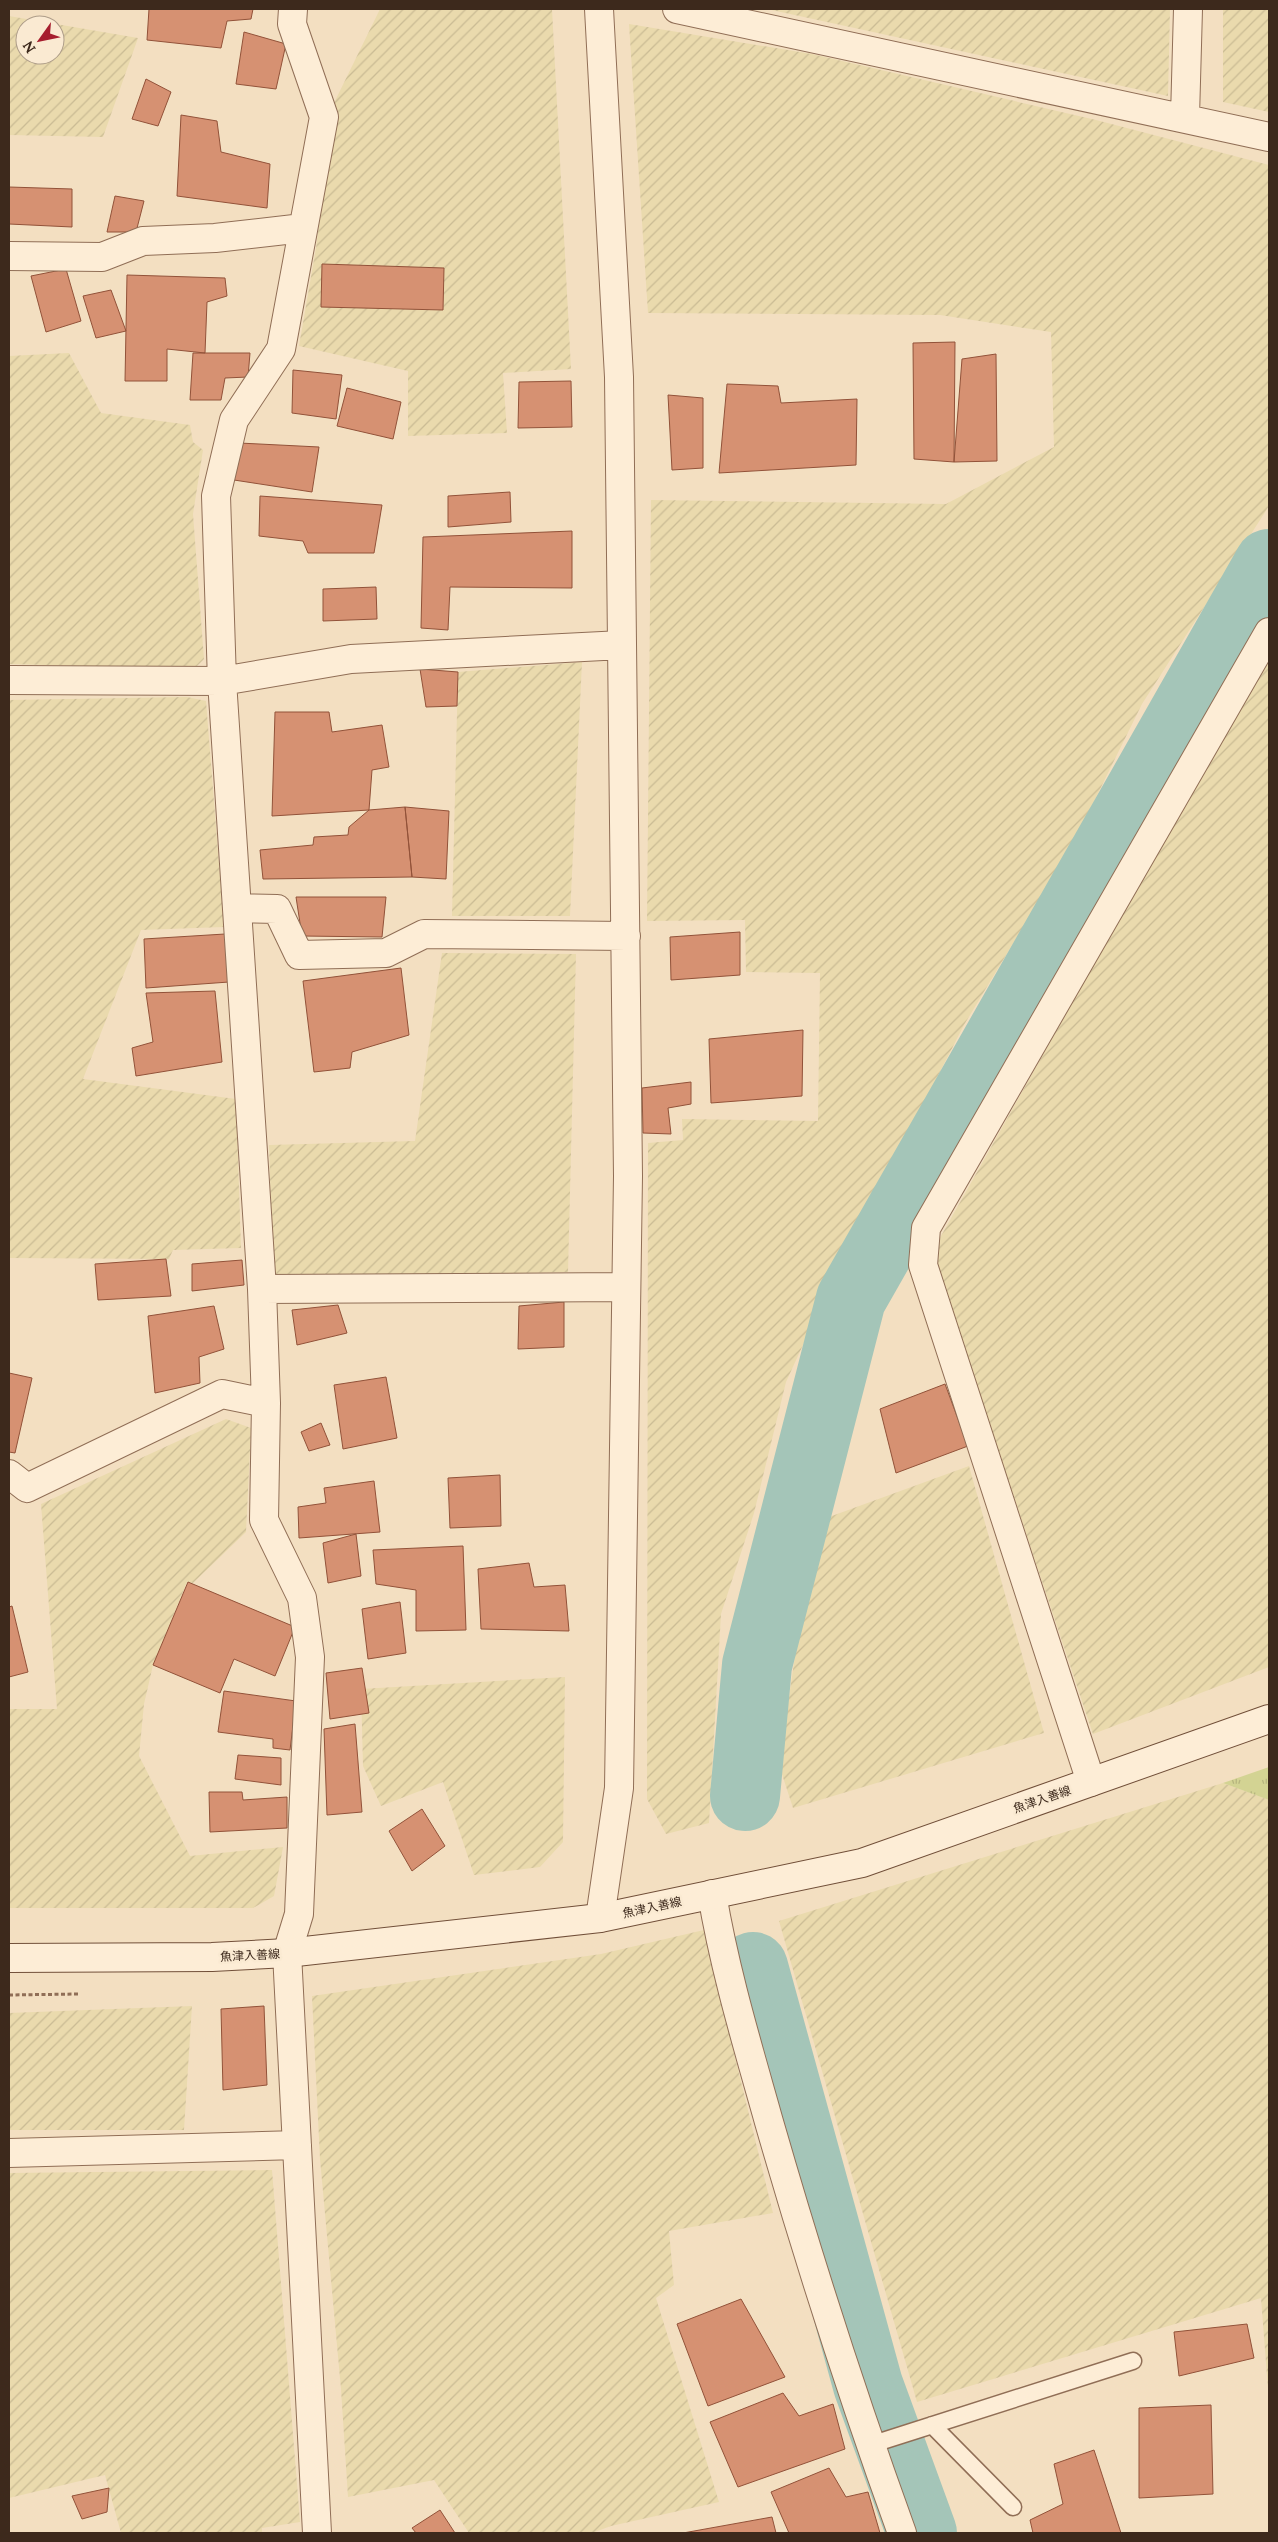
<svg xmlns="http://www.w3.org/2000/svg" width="1278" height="2542" font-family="Lora,'Noto Sans JP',serif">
	<defs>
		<pattern id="farmland-furrows" width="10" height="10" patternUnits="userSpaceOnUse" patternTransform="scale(1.25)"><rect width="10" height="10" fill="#eadaad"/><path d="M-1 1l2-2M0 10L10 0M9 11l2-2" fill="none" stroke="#cabb94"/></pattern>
		<pattern id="grass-tufts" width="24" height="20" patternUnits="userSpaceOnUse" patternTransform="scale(1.25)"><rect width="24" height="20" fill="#d3d393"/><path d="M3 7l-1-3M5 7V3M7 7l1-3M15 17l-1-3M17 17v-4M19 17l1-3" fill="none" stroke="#b6b57e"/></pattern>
	</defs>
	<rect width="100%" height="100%" fill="#f3dfc1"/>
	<path fill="url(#farmland-furrows)" fill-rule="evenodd" d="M380,9H552L571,369L503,373L507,433L408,436V371L299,346L316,248L334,103Z
		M767,9H1170L1168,96Z
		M1223,9H1269V112L1223,102Z
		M9,16L138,38L103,137L9,135ZM25,25H55V55H25Z
		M629,24L812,54L1096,120L1269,165V506L1142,704L1073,844L964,1025L830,1286L786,1382L754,1513L721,1614L709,1823L666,1834L647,1799L648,1143L683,1140L682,1119L818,1121L820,973L746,972L745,920L647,921L651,500L946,504L1054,447L1051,332L940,315L648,313Z
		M69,353L101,413L190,425L193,442L203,450L193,514L204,659L194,669L9,664V356Z
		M1269,653V1667L1093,1734L932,1252Z
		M582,662L570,916H452L458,672Z
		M187,697L206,701L224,927L141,930L83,1079L236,1099L241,1248L173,1250L169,1259L9,1258V700Z
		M442,953L576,954L568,1272L273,1278L269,1145L415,1141Z
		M226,1419L251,1428L246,1532L193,1583L187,1582L153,1665L144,1704L139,1756L190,1856L283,1847L274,1896L253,1908H9V1709H57L41,1504Z
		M969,1466L1044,1733L793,1808L779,1765L801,1615L829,1517Z
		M565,1677L563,1842L540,1867L474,1875L443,1782L381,1806L363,1766L361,1689Z
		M1223,1783L1269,1800V2402L1261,2298L917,2402L779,1921Z
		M704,1930L773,2213L669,2231L674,2285L656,2298L719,2502L611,2526L592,2533H469L434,2480L348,2497L341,2389L320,2159L312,1996L601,1954Z
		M192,2006L184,2130H9V2013Z
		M272,2170L300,2522L262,2528V2533H121L105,2475L9,2498V2173Z"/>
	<path fill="url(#grass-tufts)" d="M1269,1767V1800L1223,1783Z"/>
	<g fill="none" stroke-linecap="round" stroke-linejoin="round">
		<path stroke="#a4c5b8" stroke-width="70" d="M745,1796L757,1665L851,1299L1269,564
			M753,1967L868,2385L922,2533"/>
	</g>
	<path fill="#d69172" stroke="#925239" d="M149,9H253L251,19L227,21L221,48L147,40Z
		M244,32L286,44L276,89L236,84Z
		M146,79L171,92L158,126L132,119Z
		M181,115L217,121L221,152L270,164L267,208L177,196Z
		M9,187L72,189V227L9,224Z
		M115,196L144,201L136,232H107Z
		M322,264L444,268L443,310L321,307Z
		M66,269L81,321L46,332L31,276Z
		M127,275L225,278L227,296L207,302L205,353L167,349V381H125Z
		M111,290L126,331L96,338L83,296Z
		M955,342L954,462L914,459L913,343Z
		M193,353H250L248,377L225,378L221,400H190Z
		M996,354L997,461L954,462L962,359Z
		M293,370L342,375L336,419L292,413Z
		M571,381L572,427L518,428L519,382Z
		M727,384L778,386L781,403L857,399L856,465L719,473Z
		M347,388L401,402L393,439L337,426Z
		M668,395L703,398V468L672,470Z
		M239,443L319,447L312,492L234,480Z
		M510,492L511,522L448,527V496Z
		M260,496L382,505L374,553H308L303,541L259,536Z
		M572,531V588L450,587L448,630L421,628L423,537Z
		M376,587L377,619L323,621V589Z
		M420,669L458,672L457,706L426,707Z
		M275,712H329L332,732L382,725L389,767L372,770L369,810L272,816Z
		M405,807L412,877L263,879L260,850L313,845L314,837L348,835L349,827L369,810Z
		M405,807L449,811L446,879L412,877Z
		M296,897H386L382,937L302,936Z
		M740,932V975L671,980L670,937Z
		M225,934L229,982L146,988L144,939Z
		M401,968L409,1035L352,1052L350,1068L314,1072L303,981Z
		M215,991L222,1062L136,1076L132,1048L153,1042L146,993Z
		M803,1030L802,1096L711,1103L709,1039Z
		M691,1082V1104L668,1108L671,1134L643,1133L642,1088Z
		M166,1259L171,1296L98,1300L95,1264Z
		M242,1260L244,1285L192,1291V1264Z
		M564,1302V1347L518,1349L519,1306Z
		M338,1305L347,1333L297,1345L292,1310Z
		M214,1306L224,1349L199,1357L200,1383L155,1393L148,1316Z
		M9,1373L32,1378L15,1453L9,1452Z
		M386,1377L397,1438L343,1449L334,1385Z
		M945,1384L968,1446L896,1473L880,1409Z
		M321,1423L330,1445L309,1451L301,1432Z
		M500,1475L501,1526L450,1528L448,1478Z
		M374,1481L380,1532L299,1538L298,1507L326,1503L324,1488Z
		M356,1534L361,1576L328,1583L323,1543Z
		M463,1546L466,1630L416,1631V1590L376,1584L373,1550Z
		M529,1563L534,1587L565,1585L569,1631L481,1629L478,1569Z
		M188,1582L295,1627L275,1676L234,1659L220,1693L153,1665Z
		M400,1602L406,1653L368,1659L362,1609Z
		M12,1606L28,1672L9,1677V1607Z
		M362,1668L369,1713L330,1719L326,1673Z
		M224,1691L296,1701L290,1750L273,1748V1739L218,1732Z
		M355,1724L362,1812L327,1815L324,1729Z
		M238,1755L281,1758V1785L235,1779Z
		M209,1792H242L243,1800L287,1797V1828L210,1832Z
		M422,1809L445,1846L412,1871L389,1831Z
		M264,2006L267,2085L223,2090L221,2009Z
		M741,2299L785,2377L708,2406L677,2324Z
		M1247,2324L1254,2358L1179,2376L1174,2332Z
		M783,2393L799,2416L833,2404L845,2449L738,2487L710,2422Z
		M1211,2405L1213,2494L1139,2498V2408Z
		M1094,2450L1121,2533H1033L1030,2520L1063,2504L1054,2464Z
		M829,2468L846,2497L868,2492L880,2533H789L771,2492Z
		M109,2488L107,2512L82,2519L72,2496Z
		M440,2510L455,2533H416L412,2528Z
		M772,2517L776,2533H683Z"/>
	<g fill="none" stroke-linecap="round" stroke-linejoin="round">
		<defs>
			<path id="service" d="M932,2425L1013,2507
				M870,2445L1133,2361"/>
			<path id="minor" d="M293,9L292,24L324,117L281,349L234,420L216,496L222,681L262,1289L266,1403L264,1520L302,1598L310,1657L299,1914L287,1953L317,2533
				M599,9L619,377L628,1176L619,1788L600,1918
				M677,9L1269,137
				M1185,117L1188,9
				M9,256L102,257L143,241L215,238L303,228
				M9,680L222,681L351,659L622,645
				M238,908L277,909L299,955L386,953L424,934L626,936
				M262,1289L626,1287
				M9,1474L27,1488L222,1394L266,1403
				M1091,1782L923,1265L926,1228L1269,632
				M712,1894C725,1972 748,2047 769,2122C809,2261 853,2398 902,2533
				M9,2153L297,2145"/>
			<path id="secondary" d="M9,1958L212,1957L287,1953L600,1918L862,1863L1269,1719"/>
		</defs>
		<use href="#service" stroke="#906e56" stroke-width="19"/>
		<use href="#minor" stroke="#906e56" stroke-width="30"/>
		<use href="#secondary" stroke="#714f39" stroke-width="30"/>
		<path stroke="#906e56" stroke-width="3" stroke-dasharray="4 2.5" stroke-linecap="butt" d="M9,1995L78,1994"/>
		<use href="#service" stroke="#fdedd6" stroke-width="16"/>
		<use href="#minor" stroke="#fdedd6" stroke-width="28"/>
		<use href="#secondary" stroke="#fdedd6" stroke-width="28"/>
	</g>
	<g text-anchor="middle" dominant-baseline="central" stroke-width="5" stroke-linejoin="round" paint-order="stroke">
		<g font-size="12" fill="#3d291c" stroke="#faead2">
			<text transform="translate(1042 1799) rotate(-19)">魚津入善線</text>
			<text transform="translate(652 1907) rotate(-12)">魚津入善線</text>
			<text transform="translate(250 1955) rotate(-3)">魚津入善線</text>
		</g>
	</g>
	<rect width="1278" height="2542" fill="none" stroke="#3d291c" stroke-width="20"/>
	<g transform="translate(40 40) rotate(237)"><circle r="24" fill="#faead2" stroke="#ae9d89"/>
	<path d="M0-4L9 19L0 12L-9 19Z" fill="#a61e2e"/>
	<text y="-8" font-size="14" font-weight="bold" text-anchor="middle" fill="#3d291c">N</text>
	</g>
</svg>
